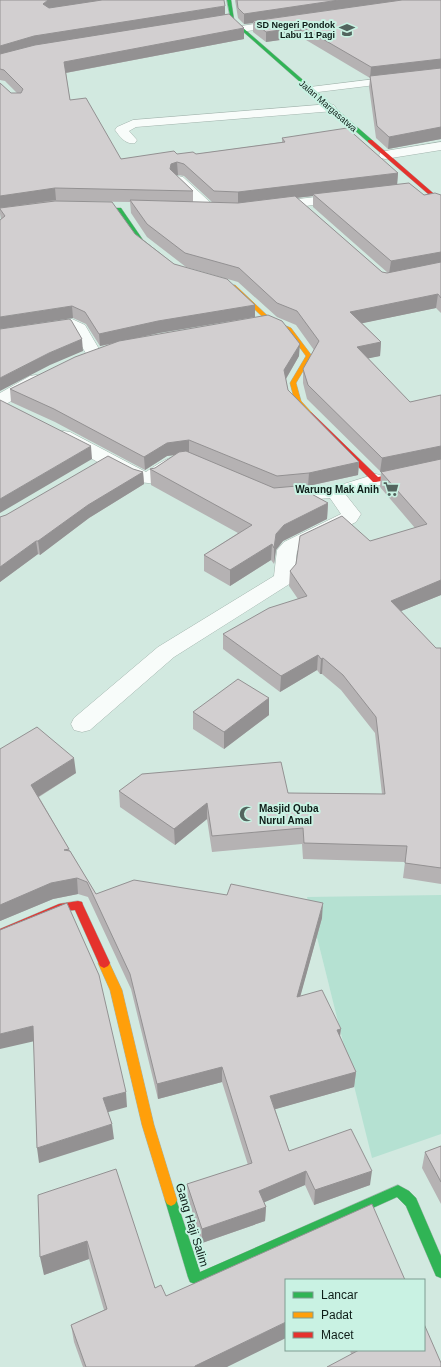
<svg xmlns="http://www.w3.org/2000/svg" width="441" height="1367" font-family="Helvetica,sans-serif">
	<rect width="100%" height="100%" fill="#d2e9e0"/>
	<path fill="#b5e1d2" d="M441,895V1134L372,1158L307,897Z"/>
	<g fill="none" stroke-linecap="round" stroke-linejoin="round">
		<defs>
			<path id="street" d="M283,20L288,23L287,25L241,32L236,29L241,26Z
				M441,71V77L310,93L306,92L304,90L306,88L310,87Z
				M330,104L334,105L336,108L334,111L136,127L129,131L137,140L135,143C126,145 120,137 115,130L117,127L133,120Z
				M441,142V150L385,159L381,158L379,155L381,152L385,151Z
				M178,176L183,177L214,206L216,209L214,212H204L173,183L171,180L173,177Z
				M342,194L347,195L349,198L347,201L272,210L267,209L265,206L267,203L272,202Z
				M72,319L85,325L102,354L100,357L94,359L88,357L73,331L70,329L0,340V330Z
				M36,375L42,376L44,380L42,384L6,404L0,405V393L30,376Z
				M64,431L70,432L146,472C157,465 170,454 183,457L186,461L183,465C175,470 157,484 148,483C130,483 76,449 58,440L55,436L58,432Z
				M376,474L383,476L385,480L383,484L346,495L361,514L356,522L297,551L294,579L291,583L174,657L90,730L82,732L74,730L71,724L74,718L158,647L274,576L277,550L284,542L341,514L330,498L281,502L274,500L272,496L274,492L334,487Z"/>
			<path id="fast" d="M227,0H231L234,20L372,140V142H368L231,21Z
				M117,208H121L143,240L162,255V257C147,258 124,221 116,209Z
				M398,1185L409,1191L416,1198L441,1256V1278L436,1276L406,1206L397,1197L200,1286L190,1282L188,1277L165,1200L167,1196L171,1194L175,1196L200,1272Z"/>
			<path id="slow" d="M231,285H235L272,320L291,328L312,356L296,383L301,401L312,413V415H308L295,402L290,383L306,356L287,330L268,322L231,287Z
				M104,958L108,960L122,990L154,1125L177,1200L175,1204L171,1206L167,1204L165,1200L142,1125L110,990L98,963L100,960Z"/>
			<path id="jam" d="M368,140H372L441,200V205L368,142Z
				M310,412L312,413L378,477L441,465V469L376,482H373L308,415V413Z
				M78,901L82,902L83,905L110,963L108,966L104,968L100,966L75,910L64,911L0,938V929L59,904Z"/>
		</defs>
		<use href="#street" stroke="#a2b4ad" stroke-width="1"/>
		<use href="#fast" stroke="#a2b4ad" stroke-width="1"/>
		<use href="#slow" stroke="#a2b4ad" stroke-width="1"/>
		<use href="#jam" stroke="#a2b4ad" stroke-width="1"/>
		<use href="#street" fill="#f8fcfa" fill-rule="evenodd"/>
		<use href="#fast" fill="#30b455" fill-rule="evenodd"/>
		<use href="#slow" fill="#ff9f0a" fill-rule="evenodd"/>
		<use href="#jam" fill="#e5322d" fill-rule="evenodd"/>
	</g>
	<path fill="#b5b2b3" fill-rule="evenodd" d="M0,0L225,15L244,39L66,73L70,100L121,159L177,154H196L282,142V138L398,173L397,184L424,195H441V313L436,308L362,323L381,342L380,356L368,358L410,402L441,395V595L401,611L436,648H441V884L403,878L405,862L303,859L302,844L212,852L207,819L175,845L120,807L119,791L382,794L375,733L341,690L322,674H320L317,670L280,692L223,649V634L298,599L289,586L290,571L370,541L415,528L380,487L381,472L307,399L303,383V369L314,350L296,325L277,317L238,282L186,267L147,237L131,213L130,202L55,201L135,234L174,264L255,317L159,333L127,340L299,356L286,379L288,390L359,462L358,475L308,486L298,487L328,503L327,519L283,541L276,550L274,564L271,560L230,586L204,571V555L238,533L151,485L150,469L155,468L175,455L167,456L145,470L55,422L11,402L10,389L115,343L100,346L86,324L73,318L1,220L0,214V83L11,93H17L5,81L0,80ZM176,175H178L184,176L212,202H193V191ZM313,196V207L388,273L382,272L297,198Z
		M235,0H441V139L388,149L376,138L369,87L370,78L301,37L266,42L253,32V23L244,24L238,18Z
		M133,469L143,472L144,484L89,518L40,555L38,554L0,582V517L6,515Z
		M269,698V715L224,749L193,729V712Z
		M0,749L76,773L39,797L69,849L70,851L96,894L322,918L300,996L340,1036L356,1072L354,1087L275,1109L289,1151L370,1185L314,1205L305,1185L264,1202L266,1207L265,1221L202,1243L188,1198L187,1184L248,1165L222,1082L158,1099L131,989L88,897L78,894L53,899L0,921Z
		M441,1146V1204L422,1168L425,1152Z
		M38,1195L166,1296L286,1280L227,1367H83L74,1342L71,1325L104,1310L89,1259L44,1275Z
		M350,1350H424L351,1354Z"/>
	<path fill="#939192" d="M48,0H111L44,15L43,4Z
		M339,0H410L253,21V23L244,24V14Z
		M225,6V17L0,58V46L34,36Z
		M302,27L301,37L266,42V32Z
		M244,28V39L65,73L64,62Z
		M441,59V70L370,78L371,67Z
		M441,127V139L388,149L389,137Z
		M177,162L178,175L172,176L170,169L171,164Z
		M398,173L397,186L313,194V196L238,204V192Z
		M55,188L56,200L0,208V196Z
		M441,252V262L389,274L391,261Z
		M438,294L436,308L349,326L350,312Z
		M255,305V317L159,333L100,346L99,334L158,321Z
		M72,306L73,318L0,329V317Z
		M82,339L83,351L50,365L0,391V378L49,353Z
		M381,342L380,356L356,361L357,347Z
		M300,344L299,356L284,382V370Z
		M189,440V453L167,456L145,470L144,457L167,443Z
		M91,446L92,459L0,513V499Z
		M441,446V461L380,472L382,458Z
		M359,462L358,475L308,486L309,473Z
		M143,472L144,484L89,518L40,555L38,541L88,505Z
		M328,503L327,519L283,541L276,550L274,564V548L276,534L284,525Z
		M36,541L38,554L0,582V567Z
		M272,544L271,560L230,586V570Z
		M441,580V595L389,616L391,601Z
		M318,655L317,670L280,692L281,676Z
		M323,658L322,674H320L321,659Z
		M269,698V715L224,749V732Z
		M74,758L76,773L33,800L31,785Z
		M207,803V819L175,845L174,829Z
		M77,878L78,894L53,899L0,921V905L51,883Z
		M323,903L322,918L296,1012L297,997Z
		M33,1026L35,1041L0,1049V1034Z
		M341,1029L339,1044L337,1030Z
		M222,1067V1082L158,1099L157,1084Z
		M356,1072L354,1087L269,1111L270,1096Z
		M126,1092L127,1107L105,1113L103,1098Z
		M112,1124L114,1139L39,1163L37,1148Z
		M306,1171L305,1185L258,1205L259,1191Z
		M372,1171L370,1185L314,1205L315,1190Z
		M266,1207L265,1221L202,1243V1229Z
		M87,1241L89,1259L44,1275L40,1257Z
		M286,1322V1338L227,1367H195V1366Z"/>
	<path fill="#d2cfd0" stroke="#939192" d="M0,0H48L43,4L49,8L102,0H224L225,6L34,36L0,46Z
		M237,0H339L244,14L238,8Z
		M402,0H441V59L371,67L302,27L266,32L253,21Z
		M229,14L244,28L64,62L70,100L86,98L121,159L174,151L177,154L193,152L196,154L285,142L282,138L347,128L398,173L238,192L214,191L184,164L177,162L171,164L170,169L193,191L55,188L0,196V83L11,93H21L23,89L4,70L0,69V54L35,45Z
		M441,68V127L389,137L377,126L370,76Z
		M409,183L424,195L435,193L441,195V252L391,261L313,194Z
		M295,196L382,272L387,273L441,262V298L438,294L350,312L381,342L357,347L410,402L441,395V446L382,458L308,385L303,369L319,341L297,311L277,303L239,268L185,253L147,224L130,200L238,203Z
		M55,201L112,202L135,234L174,264L227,279L255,305L158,321L99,334L85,312L72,306L0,317V220L5,216L0,209V208Z
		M268,315L282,321L300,344L284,370L288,390L359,462L309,473L277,476L189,440L167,443L144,457L54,409L10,389L75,357L119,341Z
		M69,319L71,320L82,339L49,353L0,378V329Z
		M0,400L91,446L0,499Z
		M186,451L274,488L297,486L328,503L284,525L276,534L274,548L272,544L230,570L204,555L252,525L150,469L155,468L179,452Z
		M108,456L133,469L143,472L88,505L38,541H36L0,567V517L6,515Z
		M441,459V580L391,601L436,648H441V868L405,863L407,846L304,843L303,828L212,836L207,803L174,829L119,791L142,774L281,762L288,793L385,794L376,717L343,675L323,658L321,659L318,655L281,676L223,634L269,608L307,596L290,571L296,564L300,536L342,516L370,541L427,524L381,472Z
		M238,679L269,698L224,732L193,712Z
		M37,727L74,758L31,785L69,849L64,850L70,851L96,894L134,880L227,895L231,884L323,903L297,997L322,990L341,1029L337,1030L356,1072L270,1096L289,1151L351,1129L372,1171L315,1190L306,1171L259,1191L266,1207L202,1229L187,1184L252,1163L222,1067L157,1084L130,974L87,882L77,878L51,883L0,905V749Z
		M67,903L99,975L126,1092L103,1098L112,1124L37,1148L33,1026L0,1034V930Z
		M441,1146V1182L425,1152Z
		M116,1169L155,1288L161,1285L166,1296L372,1204L405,1280H286V1322L195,1366V1367H86L71,1325L107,1309L87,1241L40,1257L38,1195Z
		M424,1324L441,1363V1367H327L359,1350H424Z"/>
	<defs>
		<symbol id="school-bare" viewBox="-9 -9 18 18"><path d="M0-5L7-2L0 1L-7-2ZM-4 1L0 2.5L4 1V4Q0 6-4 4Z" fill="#53645e" stroke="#c9f2e3" stroke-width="2.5" paint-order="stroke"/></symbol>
		<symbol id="supermarket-bare" viewBox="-9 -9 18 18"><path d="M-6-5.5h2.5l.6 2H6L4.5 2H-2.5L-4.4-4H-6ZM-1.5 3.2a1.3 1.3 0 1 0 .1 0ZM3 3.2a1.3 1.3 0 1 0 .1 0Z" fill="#53645e" stroke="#c9f2e3" stroke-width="2.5" paint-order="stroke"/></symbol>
		<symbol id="mosque-bare" viewBox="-9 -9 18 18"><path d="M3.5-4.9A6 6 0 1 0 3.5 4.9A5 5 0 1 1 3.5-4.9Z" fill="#53645e" stroke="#c9f2e3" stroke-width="2.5" paint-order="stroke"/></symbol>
	</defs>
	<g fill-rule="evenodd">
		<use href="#school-bare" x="336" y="19" width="22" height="22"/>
		<use href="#supermarket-bare" x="380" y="478" width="22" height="22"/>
		<use href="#mosque-bare" x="236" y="803" width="22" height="22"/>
	</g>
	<g text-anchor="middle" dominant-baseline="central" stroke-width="4" stroke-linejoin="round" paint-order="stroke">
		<g font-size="9" font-weight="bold" fill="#0e1d18" stroke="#c9f2e3" text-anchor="end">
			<text x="335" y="25">SD Negeri Pondok<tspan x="335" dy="10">Labu 11 Pagi</tspan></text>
		</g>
		<g font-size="9" fill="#0e1d18" stroke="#c9f2e3">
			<text transform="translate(328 106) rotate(41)">Jalan Margasatwa</text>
		</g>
		<g font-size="10" font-weight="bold" fill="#0e1d18" stroke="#c9f2e3" text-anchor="end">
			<text x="379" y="489">Warung Mak Anih</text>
			<text x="259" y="808" text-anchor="start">Masjid Quba<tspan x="259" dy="12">Nurul Amal</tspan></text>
		</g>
		<g font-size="12" fill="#0e1d18" stroke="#c9f2e3">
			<text transform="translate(192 1225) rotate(73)">Gang Haji Salim</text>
		</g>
	</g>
	<rect x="285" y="1279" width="140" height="72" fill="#c9f2e3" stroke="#7e9d92"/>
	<rect x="293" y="1292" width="20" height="6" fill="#30b455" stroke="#7e9d92"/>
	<text x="321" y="1299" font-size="12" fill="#0e1d18">Lancar</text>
	<rect x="293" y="1312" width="20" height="6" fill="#ff9f0a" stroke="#7e9d92"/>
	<text x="321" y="1319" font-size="12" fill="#0e1d18">Padat</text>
	<rect x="293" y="1332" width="20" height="6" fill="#e5322d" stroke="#7e9d92"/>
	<text x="321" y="1339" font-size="12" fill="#0e1d18">Macet</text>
</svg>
